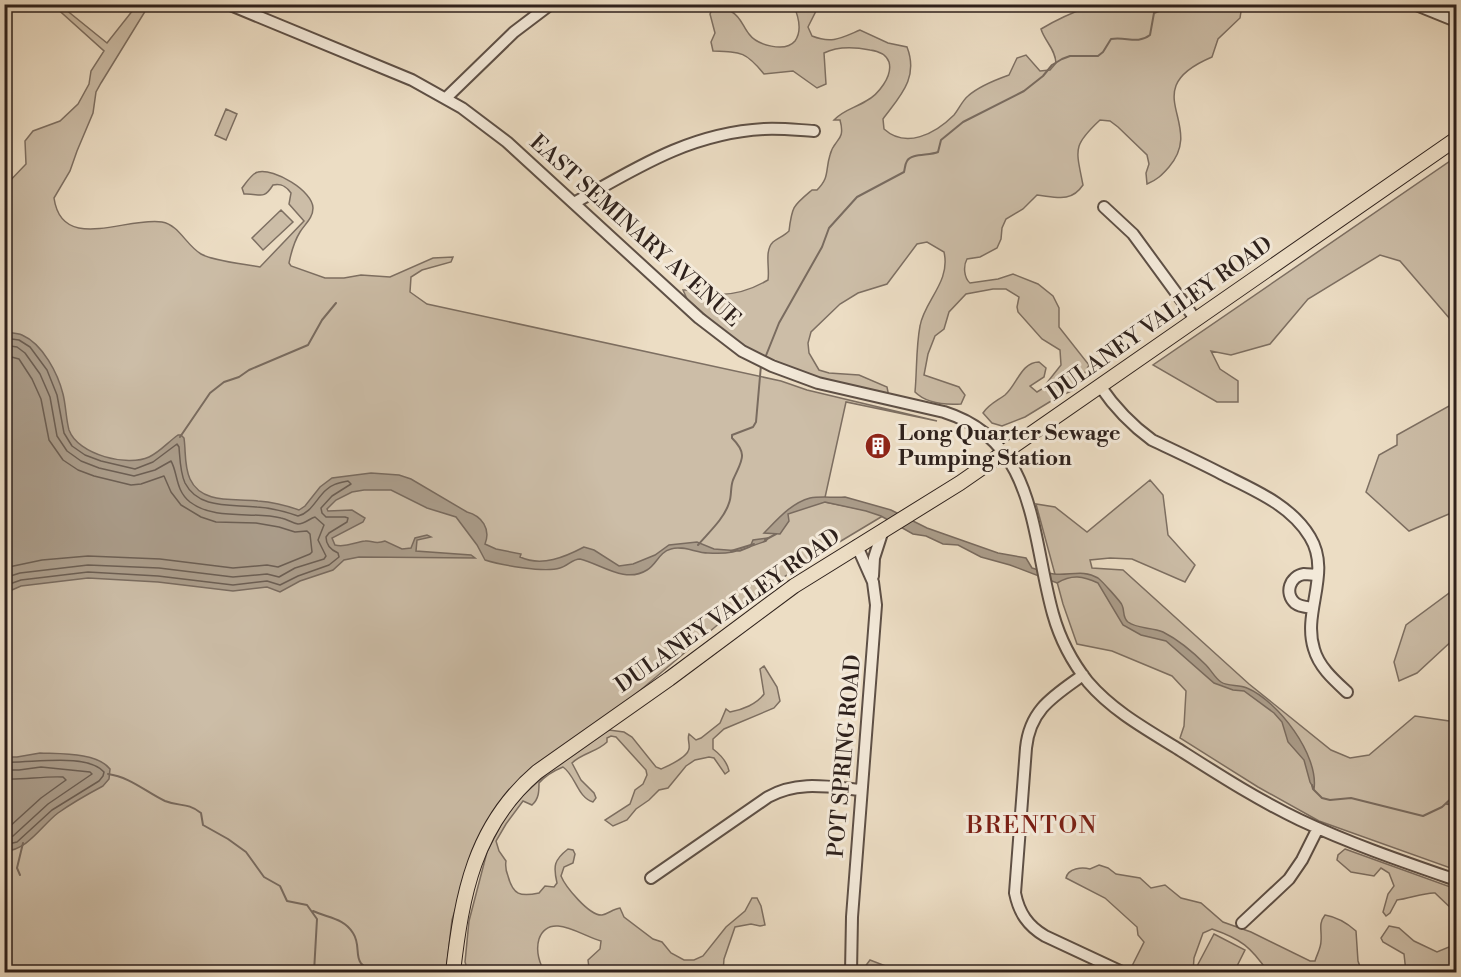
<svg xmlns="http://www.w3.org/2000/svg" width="1461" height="977" font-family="'Libre Bodoni',serif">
	<rect width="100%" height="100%" fill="#ecddc4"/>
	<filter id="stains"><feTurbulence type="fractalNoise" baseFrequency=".00333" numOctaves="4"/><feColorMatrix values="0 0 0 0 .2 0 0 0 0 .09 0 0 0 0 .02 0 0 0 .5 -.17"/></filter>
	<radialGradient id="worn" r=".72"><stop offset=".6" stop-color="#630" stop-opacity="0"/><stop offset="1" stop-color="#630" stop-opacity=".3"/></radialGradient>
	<path fill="#ccbda7" stroke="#7d6f62" stroke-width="1.5" d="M793,4L814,5L817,9L808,27L812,36C832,44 841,38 860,30L888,43L907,47C919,78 900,96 883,119L884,129C906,149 935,134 954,115C959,109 962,101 968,96C979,86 995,80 1009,75L1017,58L1026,55L1040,71L1050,70L1056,63C1055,48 1045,42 1041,29C1059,18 1076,11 1095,4L1242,5L1240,18L1218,39L1212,57C1134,90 1207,123 1169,167C1162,175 1157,180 1147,184L1146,173L1149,164L1147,155L1118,127L1110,121L1100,120C1072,146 1076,149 1083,185C1071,203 1056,197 1037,195L1023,209L1006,219L1002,228L1001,239L997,248L980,257L967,259C963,266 964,278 970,283L998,279L1013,274L1038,284L1053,296L1059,308V327L1089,365L1076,389L1056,398L1025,417L1002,426L992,423L983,413C989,404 997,401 1005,395C1017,385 1021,362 1039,362L1046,368L1044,377L1030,386L1037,392L1042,389L1061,365L1060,350L1042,339L1018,312L1017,307L1019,297L1006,289H993L966,294L949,312L944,329L935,336L928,354L924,375L959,387L965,395L961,404C945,405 927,404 915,392C917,370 916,347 920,326C924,301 951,282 944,252L927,242L917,244L887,284L858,293L840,304L811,332L808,343L809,353L819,370L829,373L859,375L887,387L889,397C847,386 803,378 765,358C735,343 711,320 687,299L683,290C693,289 701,293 712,294C732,296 751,290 768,280C770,268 764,251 773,242C778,238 784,236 789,231C792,206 793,206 812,190H817C830,177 825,171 830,155C834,138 846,142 840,120H834C843,110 855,108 866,101C878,95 893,76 889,62C886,54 878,51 870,50C855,47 838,46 824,53L826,84L817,88L793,71L764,74C746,52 742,52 713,51L711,42L715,33L710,14L714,5C720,7 727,9 732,12C741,17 743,27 749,34C757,45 785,53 795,41C803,30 798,15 793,4Z
		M53,5H60L107,43L137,5H149L101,83L96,92L93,113L77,151L70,171L54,198C62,254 127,216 162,222C179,225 186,245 201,254C213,261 245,264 260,267L304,221L289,204L291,193C286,186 281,183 273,185C263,201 260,193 244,194L242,188C246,183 252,173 258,172C274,168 313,191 313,208C313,218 305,224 300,232C295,240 291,253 289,263L291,266L325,278H344L361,275L390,277L433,258L453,257L451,262L422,270L411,277L410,292L427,304L781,381L807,390L937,421L846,402L824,502L886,514L816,556L741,605L617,710L527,774L458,901L452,920L446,972H5V186L26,164L25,141L33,131L60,121L78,104L89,84L91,71L104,51Z
		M226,109L237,114L226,140L215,135Z
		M1456,157V326L1400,261L1380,255L1308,299L1270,344L1231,355L1211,351L1220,369L1238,381V402H1217L1153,365Z
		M281,210L293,222L263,250L252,238Z
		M1456,397V441L1452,469H1456V511L1409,531L1366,492L1379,455L1397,445V435L1451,405Z
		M1150,480L1163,495L1168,535L1195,565L1185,582L1132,559L1110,558L1090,560L1092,568L1123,570L1249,684L1331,750L1350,758L1369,755L1415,716L1456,722V870L1319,821L1258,787L1180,738L1184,726L1186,691L1172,676L1112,651L1077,644L1063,604L1036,504L1055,507L1087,532Z
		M1456,588V637L1417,673L1399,681L1394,662L1406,625Z
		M764,666L777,687L780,701L774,708L724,729L713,739V749C721,755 727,761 729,771L725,774L714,758L709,757L695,760L686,766L668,788L659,790L649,800L636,809L627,820L613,826L605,820L630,804L635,790L643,784L647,775L646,770L616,737L611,736L607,738V742C597,752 582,753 572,763L581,780L594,793L596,798L593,802C577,797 576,776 563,767C553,771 546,775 539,783C539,791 539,799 532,805L523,801L506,824L496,841L499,851L506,861C505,867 506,871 508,876C513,895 520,897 539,893L545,886L554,887L557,883C553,866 554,860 568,849L573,850L575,854L573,863L564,867L561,876C565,886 589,916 602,915C608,914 613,909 620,908L624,917L653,939L662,942L671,953L684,960H694L703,956L726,927L745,911L752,898H757L761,906L765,925L760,926L751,924L735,927L724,959L723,972H607L589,968L588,960L600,949L601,941C582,936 549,911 539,939C536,949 538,958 542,967L536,972H512L492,967L480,972L468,971L465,962L469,921L487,852L505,817L521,797L555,766L592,739L609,730L624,732L632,737L656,767L661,769C668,766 687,758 689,749C690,743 687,739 689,734L696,740L701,738L720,723L726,709L730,712C742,710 757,704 764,694L760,669Z
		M1345,849L1456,889V913L1435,893C1426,892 1408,899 1397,900L1390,913L1386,916L1383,912L1388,894L1394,886L1389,873L1381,868L1374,876L1351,872L1337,860L1338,855Z
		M1099,865L1108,868L1116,874L1140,878L1151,888L1165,885L1181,898L1201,903L1223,922L1251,932L1310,961H1315C1317,954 1321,948 1321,941C1322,930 1318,924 1325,915C1337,917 1347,923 1356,931L1358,961L1362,972H1268C1251,947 1241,939 1212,929L1203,933L1194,958L1193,972H1129L1144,942L1138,935L1137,927L1105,898L1066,878C1068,868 1082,867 1090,869Z
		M1389,926L1399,928L1414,941L1437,952L1454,945L1456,939V972H1406L1404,954L1383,942L1381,938Z
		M1214,934L1245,950L1234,972H1206L1196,968Z
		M870,960L901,972L866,971L864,968Z"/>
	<path fill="#ab9d8b" stroke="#796b5f" stroke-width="1.5" d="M5,332C10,333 17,333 22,335C43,344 58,374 63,394C66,406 66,419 69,430C78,455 128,467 149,457C160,452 168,442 178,435H181L184,438C186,452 184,466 190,479C202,505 235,498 258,501C272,502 285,505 299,510L305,506L320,487L332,478L371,473L399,475L411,479L467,512C482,516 491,529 485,544L496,549L521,554L520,557C542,567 565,557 584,547L594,550L619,566L633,564L655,555L669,545L697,542L714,549L740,551L750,547L753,540L768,538L766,541C742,549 735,555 708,553C696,553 683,545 671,549C659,552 657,564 647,570C625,584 601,564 580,559C572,559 568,566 560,568C544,573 501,565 485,560L477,545L456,517L427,508L391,490H364L352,492L336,500L327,509L328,511L352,510L365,518L363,522L332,538L335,545C346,548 355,542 365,541C373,540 374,545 385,541L402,549L411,548L415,538L427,535L431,537L417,540L416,551L471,555L475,558L359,557L344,560L333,570L300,581L280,592L267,587L233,591L158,582L88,578L21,586L5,593Z
		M845,497L891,510L927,528L998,553L1026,558L1032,568C1039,570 1046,573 1054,574C1069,576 1083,569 1098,578C1101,580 1121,602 1122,605C1125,611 1122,617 1128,622C1137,629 1152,627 1163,632C1179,640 1193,652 1206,665C1211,670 1215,678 1221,682C1228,687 1239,684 1247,688C1278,701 1319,755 1314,789L1310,782L1304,760L1288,742L1282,722L1274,713L1244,691L1233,690L1214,683L1166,641L1141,635L1123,625L1098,583C1083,576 1072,574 1057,583L1010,565L981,557L958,545L943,544L926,536L913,534L881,516L866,511L825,502L788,514L789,521L780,534L764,533C777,520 791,503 810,498C821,496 834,498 845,497Z
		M40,753C59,754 97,752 110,769L109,779L103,786C88,794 72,803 58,813C42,825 27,851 5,851V757H17Z"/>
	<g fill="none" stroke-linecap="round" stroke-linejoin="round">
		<path stroke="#6c5f54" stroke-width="1.5" d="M4,338L19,340L30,347L47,370L57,395L64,433L72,446L85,455L101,461L135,469L153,462L177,444L179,447C180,459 180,472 185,483C199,510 232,504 257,507C271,508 284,511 298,516C311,513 316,499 326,490C332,484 339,483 348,481L351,484L332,496L321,508L322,513L326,517H345L348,518L347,522L329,533L326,537C326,546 331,550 338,553L339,557L329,565L298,576L280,585L267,581L233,585L158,576L88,572L21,580L4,586
			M4,345L17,347L25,353L40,374L50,397L57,436L67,451L81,461L99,468L134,476L155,470L171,461C178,473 175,490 190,502C215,521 252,511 281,518C287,519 292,523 298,524C305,524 310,518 315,517L324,525L318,540L326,556L324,559L295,568L279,577L267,574L233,577L159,568L88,565L20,573L4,578
			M4,355L19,359L32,379L41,399L49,440L63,460L78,470L94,476L131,485L141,484L164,476L171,492L181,505L201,517L216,522L256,523L279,527L295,532L307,531L310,534L312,552L310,554L278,567L267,565L233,568L160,559L88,556L42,560L4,568
			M4,762C29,764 86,752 104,772L103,776L99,781L52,810L17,842L4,845
			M4,770H19L41,767L90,772L92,774L48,804L13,836L4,837
			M4,779C24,780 43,776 63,777L66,780L41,798L8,828H4"/>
		<path stroke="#796b5f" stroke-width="2" d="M4,18L20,4
			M765,358L779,323L822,247L829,228L857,197L904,172C905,168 905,164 907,161C911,153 930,156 938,152L941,140L963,122L1024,91L1043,76L1052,65L1062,59L1070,56H1098L1103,52L1111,39C1126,36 1137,45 1150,35L1154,13L1177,4
			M180,437L210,393L224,382L239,377L249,370L308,345L322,320L336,303
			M765,540L776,534
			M698,545C708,533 724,519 729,503C732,496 730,488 733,480C741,461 749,455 732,438V435L753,427L756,422L761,365
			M731,551L754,544
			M108,774C130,777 146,792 165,801C180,807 187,802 201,813L203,825L228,839L246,852L264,877L280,886L287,901L307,905L317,919L314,972
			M1312,785L1313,789L1322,798L1330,800L1351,798L1423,816L1442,807L1456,794
			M1447,804L1456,805
			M20,875L17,868L23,843
			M313,911C328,918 344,918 353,933C364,950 347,965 379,972
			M383,972L405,971L416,972"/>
		<defs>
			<path id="minor" d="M228,4L412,80L462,108L507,142L699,318L742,351L772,366L818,383L944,412C1037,441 1031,536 1053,614C1060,639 1072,662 1088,682C1112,710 1144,728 1175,747C1216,773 1256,799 1300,820C1351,844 1404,862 1456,880
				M1414,4L1456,21
				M446,98L514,32L551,4
				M574,203C636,168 690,133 764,129C780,128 797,130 814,131
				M1104,207L1133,234L1196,320
				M1100,386C1115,408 1130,424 1152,440C1175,451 1199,462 1222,474C1254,490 1291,505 1310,537C1332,573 1302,612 1314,649C1319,667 1334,680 1347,692
				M873,576L874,558L883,530
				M1313,608C1307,607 1300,607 1295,603C1284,593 1290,576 1304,574C1308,574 1314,575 1318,575
				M1083,675C1054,696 1030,709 1026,748L1015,893C1019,913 1028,926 1045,936L1120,971
				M651,878L768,797C798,780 829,787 861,790
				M1242,923L1289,879L1302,860L1318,828
				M851,972L852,917L876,605L873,582L857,546"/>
			<path id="major" d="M453,972C462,895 474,826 537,772L669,679L794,586L960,483L1456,139"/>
		</defs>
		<use href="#minor" stroke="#5e5046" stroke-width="14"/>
		<use href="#major" stroke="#2e211c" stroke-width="16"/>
		<use href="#minor" stroke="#f3e9d9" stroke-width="10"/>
		<use href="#major" stroke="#ecddc4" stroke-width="14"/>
	</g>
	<defs>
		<symbol id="building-disc" viewBox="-11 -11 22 22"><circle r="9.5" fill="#8f2418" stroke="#f3e9d9"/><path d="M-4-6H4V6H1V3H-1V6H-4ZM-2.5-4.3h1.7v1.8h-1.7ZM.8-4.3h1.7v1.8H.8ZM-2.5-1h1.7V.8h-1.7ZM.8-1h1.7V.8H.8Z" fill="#fff"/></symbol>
	</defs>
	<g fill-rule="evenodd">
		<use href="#building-disc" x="863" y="431" width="30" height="30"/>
	</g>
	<g text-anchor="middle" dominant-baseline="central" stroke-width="6" stroke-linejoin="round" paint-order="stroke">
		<g font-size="22" fill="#2e211c" stroke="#f3e9d9">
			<text transform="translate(635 231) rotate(42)">EAST SEMINARY AVENUE</text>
			<text transform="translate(1160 319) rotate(-35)">DULANEY VALLEY ROAD</text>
			<text transform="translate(728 611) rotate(-35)">DULANEY VALLEY ROAD</text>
			<text transform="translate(845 756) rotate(-85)">POT SPRING ROAD</text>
		</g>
		<g font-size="22" font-weight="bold" fill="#2e211c" stroke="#f3e9d9" text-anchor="start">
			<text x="898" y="433">Long Quarter Sewage<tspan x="898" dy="25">Pumping Station</tspan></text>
		</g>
		<g font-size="24" letter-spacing="1.5" fill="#7a1f14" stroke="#f3e9d9">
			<text x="1032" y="826">BRENTON</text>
		</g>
	</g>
	<rect width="1461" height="977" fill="none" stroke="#ecddc4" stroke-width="24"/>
	<rect x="6" y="6" width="1449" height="965" fill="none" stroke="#2e211c" stroke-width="3"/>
	<rect x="12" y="12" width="1437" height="953" fill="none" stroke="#2e211c" stroke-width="1.5"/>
	<rect width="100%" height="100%" filter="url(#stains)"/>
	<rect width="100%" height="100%" fill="url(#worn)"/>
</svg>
